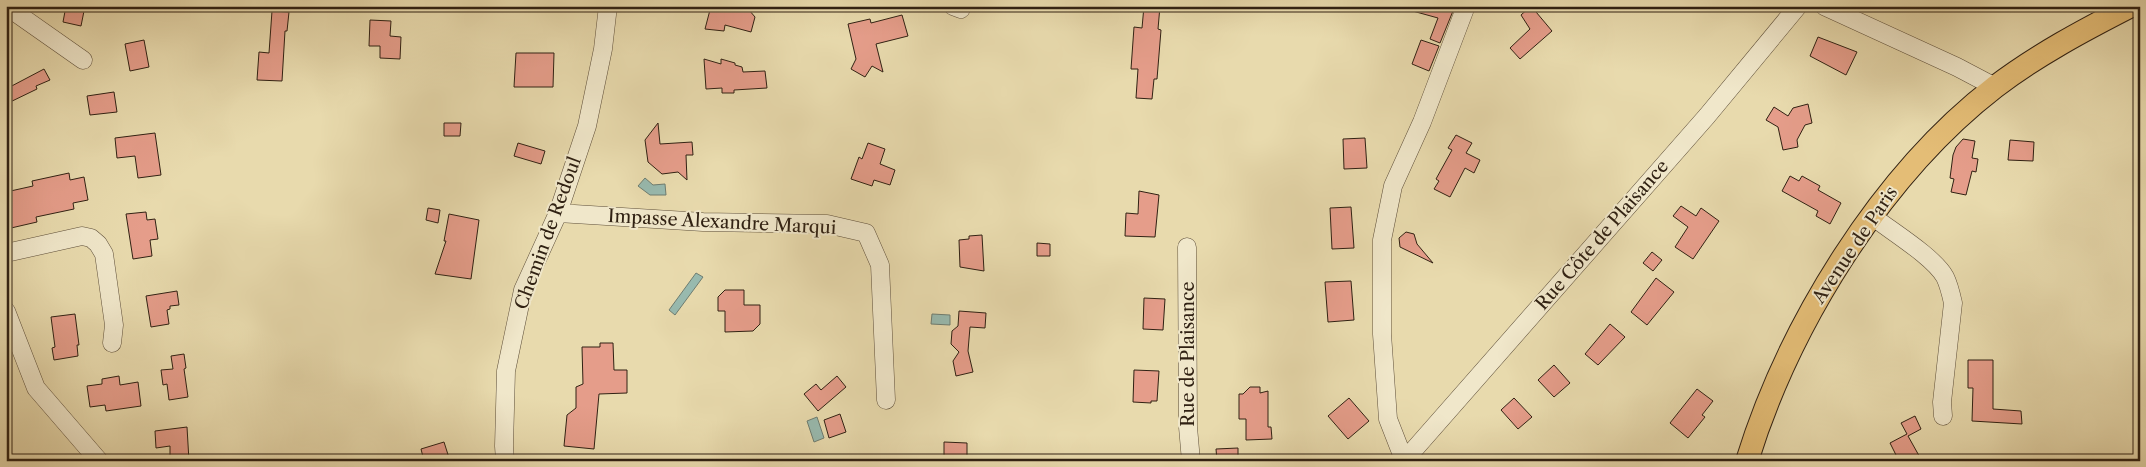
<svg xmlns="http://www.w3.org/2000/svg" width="2146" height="467" font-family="'Libre Caslon Text',serif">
	<rect width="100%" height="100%" fill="#e8daad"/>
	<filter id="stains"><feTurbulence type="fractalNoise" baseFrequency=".004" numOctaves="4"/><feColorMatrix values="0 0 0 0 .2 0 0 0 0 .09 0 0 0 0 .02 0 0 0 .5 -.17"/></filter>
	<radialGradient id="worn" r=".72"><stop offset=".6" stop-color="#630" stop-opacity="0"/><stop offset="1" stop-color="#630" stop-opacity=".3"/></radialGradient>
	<path fill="#98baaf" stroke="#6e7d71" d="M645,178L653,185L665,184L666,195H650L638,186Z
		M696,273L703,277L675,315L669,310Z
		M932,314L950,315V325L931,324Z
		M817,417L824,438L814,442L807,421Z"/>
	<path fill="#e59d8a" stroke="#302113" d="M66,6H85L81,26L63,22Z
		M711,6H736L749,10L755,17L751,32L725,25L724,31L705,29Z
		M1144,6H1160L1158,29L1161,30L1157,79H1154L1152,99L1136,98L1138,69H1131L1134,27L1142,28Z
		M1409,6H1455L1440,43L1430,39L1438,18L1409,10Z
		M1531,6L1552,31L1520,59L1510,48L1530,29L1521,15Z
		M272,11L289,12L287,31H285L282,81L257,80L259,52L269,53Z
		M902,15L908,36L876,44L883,72L872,66L865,77L851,69L856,59L848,24L870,19L871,23Z
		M370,20L391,21L390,36L401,37L400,59L380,58V46H369Z
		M1818,37L1857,52L1846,75L1810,56Z
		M144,40L149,67L130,71L125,44Z
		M1421,40L1439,46L1429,71L1412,64Z
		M516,53H554L553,87H514Z
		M704,59L721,64V59L735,63V65L742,67L743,72L765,71L767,88L734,90V93H722V88L706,89Z
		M44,69L50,80L36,86L37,89L6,104V89Z
		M114,92L117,112L90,115L87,96Z
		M1808,104L1812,123L1805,125L1797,140L1798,147L1783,150L1778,127L1766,120L1774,107L1788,116L1793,108Z
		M444,123H461L460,136H444Z
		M658,123L660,144L692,142L693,155H686L687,180L678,172L662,174L648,162L645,140Z
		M155,133L161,175L138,178L135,156L117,158L115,138Z
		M1456,135L1472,143L1466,153L1480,160L1474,173L1465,168L1450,197L1434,189L1439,181L1436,179L1452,150L1448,148Z
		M1365,138L1367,168L1344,169L1343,139Z
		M1963,139L1975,141L1972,158L1978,159L1976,172L1972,171L1966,195L1951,192L1954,179L1950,178L1953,155L1956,147Z
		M2010,140L2034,142L2033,161L2008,160Z
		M518,143L545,151L541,164L514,156Z
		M868,143L885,149L880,164L895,170L890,185L874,180L872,186L851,179L859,157L862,159Z
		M69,173L70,180L84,177L88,200L73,203L74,209L36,217L37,222L11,228L10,222L6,223V192L33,186L32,181Z
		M1790,176L1799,181L1802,176L1820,186L1818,190L1841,203L1830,224L1816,216L1818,211L1782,191Z
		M1139,191L1159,195L1155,237L1125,236L1126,213L1138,214Z
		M1681,206L1696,216L1701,208L1719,221L1693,259L1675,247L1688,227L1673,216Z
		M1351,207L1354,248L1332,249L1330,208Z
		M428,208L440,210L438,223L426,220Z
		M146,212L147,220L155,219L158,239L150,240L152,256L133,259L126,214Z
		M449,214L479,220L471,279L435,274L446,241H444Z
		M1406,232L1414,234L1417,244L1433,263L1400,247L1399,238Z
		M982,235L984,271L960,267L959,240L969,239V236Z
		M1037,243L1050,244V256H1037Z
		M1652,252L1662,260L1653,271L1643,263Z
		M1656,278L1674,292L1647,325L1631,312Z
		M1351,281L1354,320L1328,322L1325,282Z
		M725,290H744V305H760V324L753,331L725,332V311H718V297Z
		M177,291L179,305L170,306V309L167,310L169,324L151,327L146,296Z
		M1144,298L1165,299L1163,330L1143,329Z
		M959,311L986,313L985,328L970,327L968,351L973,372L956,376L953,361L959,352L951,344L952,331L958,326Z
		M75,314L79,345H77L78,356L54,360L52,348L55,347L51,317Z
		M1610,324L1625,337L1598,365L1585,354Z
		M600,343H613L614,370H627V393L599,394L594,449L564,446L567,415L576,408V387L583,384L582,347H600Z
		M184,354L186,368L184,369L188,397L169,400L167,384L163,385L161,370L173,369L171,356Z
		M1968,360H1993V409L2021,411L2022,424L1972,421L1973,388H1968Z
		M1554,365L1570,383L1554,397L1538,380Z
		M1134,370L1159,371L1157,401H1151V403L1133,402Z
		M119,376L120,385L138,382L141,406L106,411L105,405L90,407L87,386L102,384V379Z
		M837,376L846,387L818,411L804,394L816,384L821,390Z
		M1250,387H1260V393L1268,391V427H1271L1272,439L1246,440V419H1239V394H1243Z
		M1697,389L1713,401L1702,415L1705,417L1688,438L1670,423Z
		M1349,398L1369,421L1348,439L1328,416Z
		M1514,398L1532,417L1518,429L1501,410Z
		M840,414L846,432L829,438L824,420Z
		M1915,416L1921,429L1908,436L1922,461H1899L1890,443L1907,434L1901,423Z
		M187,427L189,461H170V446L156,448L155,431Z
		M444,442L450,461H424L421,449Z
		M944,442L967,443V461H944Z
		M1238,448V461H1217L1216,449Z"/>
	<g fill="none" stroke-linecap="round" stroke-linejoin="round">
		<defs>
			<path id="minor" d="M6,6L83,60
				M953,6L961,9
				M1824,6L1957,67L1995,87
				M558,213L703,222L827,224L866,233L880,265L886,400
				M1872,216C1891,231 1934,257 1945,277C1949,285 1951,294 1953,303L1942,402L1943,416
				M1187,247L1188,427L1191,461
				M6,253L82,236L91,238L98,244L104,254L114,325L112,343
				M6,311L36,388L99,461
				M1404,460L1388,419L1382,334V240L1393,186L1422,122L1466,6
				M505,461L504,446L506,371L523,290L558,213L587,126L603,49L608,6
				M1404,461L1707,116L1798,6"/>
			<path id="major" d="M1747,461C1789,325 1881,175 1995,87C2037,55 2084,30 2131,6"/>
		</defs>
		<use href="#minor" stroke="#5e4f3a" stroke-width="19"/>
		<use href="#major" stroke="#302113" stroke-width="24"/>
		<use href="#minor" stroke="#f0e7ca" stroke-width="18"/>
		<use href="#major" stroke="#e4bd76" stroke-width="22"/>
	</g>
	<g text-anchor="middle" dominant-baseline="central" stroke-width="4" stroke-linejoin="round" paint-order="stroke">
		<g font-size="18" fill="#302113" stroke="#f0e7ca">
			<text transform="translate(722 222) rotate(3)">Impasse Alexandre Marqui</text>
			<text transform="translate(548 233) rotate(-70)">Chemin de Redoul</text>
			<text transform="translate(1602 235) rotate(-49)">Rue Côte de Plaisance</text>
			<text transform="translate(1855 245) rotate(-56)">Avenue de Paris</text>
			<text transform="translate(1188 354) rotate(-90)">Rue de Plaisance</text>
		</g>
	</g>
	<rect width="2146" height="467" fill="none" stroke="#e8daad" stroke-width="25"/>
	<rect x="8" y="8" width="2131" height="452" fill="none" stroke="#302113" stroke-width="2.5"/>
	<rect x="12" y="12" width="2121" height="442" fill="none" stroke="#302113"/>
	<rect width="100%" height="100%" filter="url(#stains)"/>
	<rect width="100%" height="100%" fill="url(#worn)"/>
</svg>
